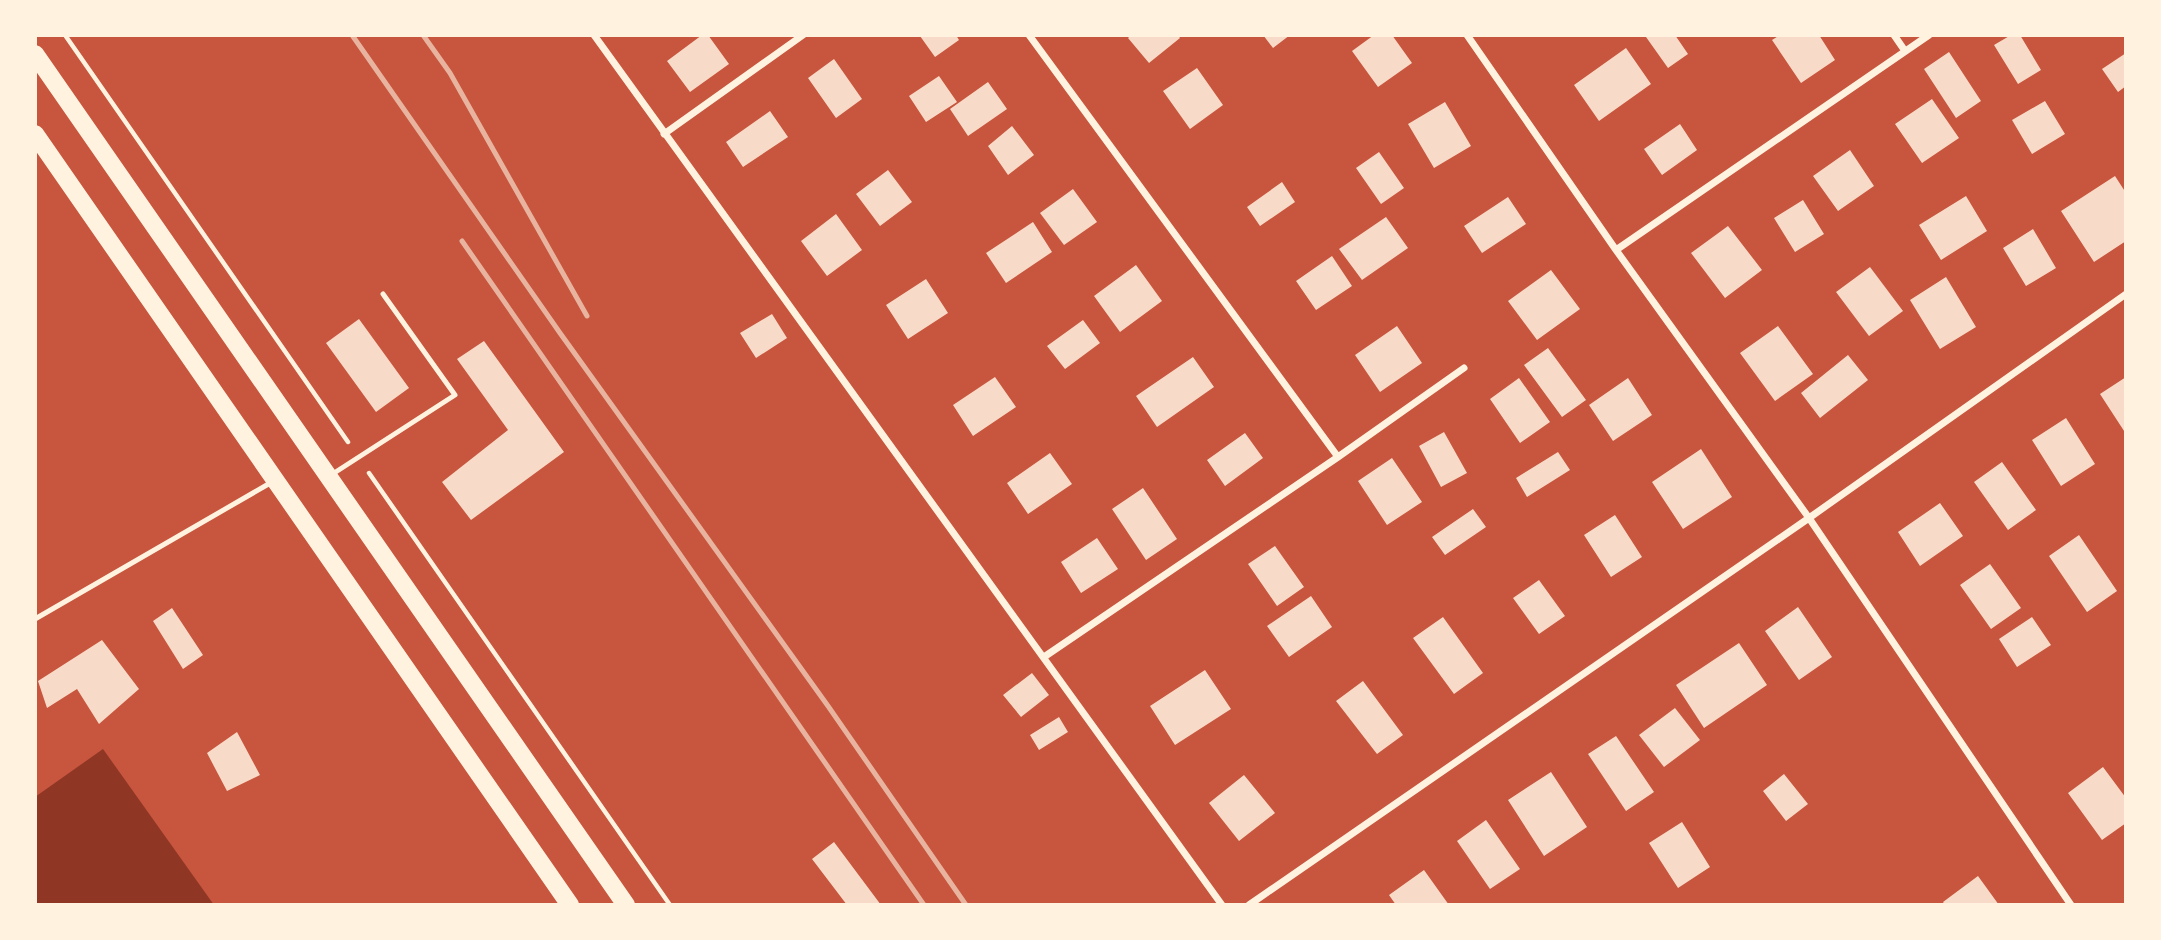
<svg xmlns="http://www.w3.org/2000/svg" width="2161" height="940" font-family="'DM Sans',sans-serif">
	<rect width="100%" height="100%" fill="#c8553d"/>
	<path fill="#8f3625" d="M103,749L214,905H35V797Z"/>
	<path fill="#f7dbc8" d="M702,35H708L729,64L690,92L667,61Z
		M922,35H956L959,40L935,57L920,36Z
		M1131,35H1178L1180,38L1149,63L1128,38Z
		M1263,35H1290L1273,48Z
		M1374,35H1392L1412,63L1378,87L1352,51Z
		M1648,35H1675L1688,54L1668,68L1646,37Z
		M1780,35H1819L1835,60L1801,83L1772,40Z
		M2011,35H2020L2041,70L2018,84L1994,45Z
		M1626,48L1651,84L1599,121L1574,85Z
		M1949,52L1981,101L1956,118L1924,69Z
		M2126,53V86L2118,92L2102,69Z
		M834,59L862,99L836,118L808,78Z
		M1197,68L1223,105L1190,129L1163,91Z
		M939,76L957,102L926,122L909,96Z
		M988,82L1007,109L968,136L950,109Z
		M1932,99L1959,138L1922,163L1895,124Z
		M2045,101L2065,134L2032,154L2012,120Z
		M1445,102L1471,146L1434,168L1408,124Z
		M770,111L788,137L743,167L726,142Z
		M1680,124L1697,150L1662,175L1644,149Z
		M1012,126L1034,155L1008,175L988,146Z
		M1850,150L1874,186L1838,211L1813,176Z
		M1379,152L1404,188L1381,204L1356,168Z
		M888,170L912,202L880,226L856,194Z
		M2115,176L2126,193V241L2094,262L2061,211Z
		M1282,182L1295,202L1260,226L1247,207Z
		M1073,189L1097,222L1064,245L1040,213Z
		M1966,196L1987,231L1941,260L1919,225Z
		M1508,197L1526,224L1482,253L1464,226Z
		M1803,200L1824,234L1795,252L1774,218Z
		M836,214L862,250L827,276L801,241Z
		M1386,217L1408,248L1362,280L1339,249Z
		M1033,222L1052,252L1006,283L986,253Z
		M1728,226L1762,270L1725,298L1691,253Z
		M2033,229L2056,268L2026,286L2003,248Z
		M1332,256L1352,286L1316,310L1296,281Z
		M1136,265L1162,301L1120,332L1094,296Z
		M1870,267L1903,311L1869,336L1836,292Z
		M1551,270L1580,309L1537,340L1508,301Z
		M1946,277L1976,327L1940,349L1910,300Z
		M926,279L948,313L908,339L886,305Z
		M772,314L787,338L756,358L740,333Z
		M359,319L409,388L376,412L326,343Z
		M1083,320L1100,343L1065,369L1047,346Z
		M1397,326L1422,363L1380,392L1355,355Z
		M1778,326L1813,374L1775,401L1740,353Z
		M484,341L564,452L471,520L442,482L508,430L457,359Z
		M1548,348L1586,400L1562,417L1524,365Z
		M1848,355L1868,380L1820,418L1801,393Z
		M1193,357L1214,387L1157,427L1136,396Z
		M995,377L1016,407L973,436L953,405Z
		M2126,377V434L2100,394Z
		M1519,378L1550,422L1520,443L1490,399Z
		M1628,378L1652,415L1613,441L1589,405Z
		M2066,418L2095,464L2061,486L2032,440Z
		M1444,432L1467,473L1441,487L1419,446Z
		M1245,433L1263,458L1225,486L1207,460Z
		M1701,449L1732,497L1683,529L1652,482Z
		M1558,452L1570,470L1527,497L1516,478Z
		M1050,453L1072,484L1028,514L1007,483Z
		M1392,458L1422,502L1387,525L1358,481Z
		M2002,462L2036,510L2008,530L1974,482Z
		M1143,488L1177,539L1146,560L1112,509Z
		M1940,503L1963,536L1920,566L1898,532Z
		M1473,509L1486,527L1445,555L1432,537Z
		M1615,515L1642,557L1611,577L1584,535Z
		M2079,535L2117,591L2087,612L2049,556Z
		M1097,538L1118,569L1081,593L1061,562Z
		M1275,546L1304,587L1277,606L1248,564Z
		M1990,564L2021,608L1991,629L1960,585Z
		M1539,580L1565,616L1539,634L1513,598Z
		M1311,596L1332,627L1289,657L1267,626Z
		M1798,607L1832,657L1799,680L1765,631Z
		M172,608L203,655L183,669L153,621Z
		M1443,617L1483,673L1454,694L1413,638Z
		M2032,617L2051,645L2017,667L1999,639Z
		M102,640L139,689L99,724L77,689L47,708L38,681Z
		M1739,643L1767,685L1704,728L1676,685Z
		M1205,670L1231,709L1175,745L1150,706Z
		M1032,673L1049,695L1021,717L1003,695Z
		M1363,681L1403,735L1377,754L1336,701Z
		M1675,708L1700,740L1664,767L1639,735Z
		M1059,717L1068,732L1039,750L1030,735Z
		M237,732L260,775L227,791L207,753Z
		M1616,736L1654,792L1626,811L1588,754Z
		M2103,767L2126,798V823L2102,840L2068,793Z
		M1551,772L1587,827L1544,856L1508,800Z
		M1784,774L1808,804L1786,821L1763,791Z
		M1244,775L1275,813L1239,841L1209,803Z
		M1486,820L1520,869L1490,889L1457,841Z
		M1682,822L1710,867L1678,888L1649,843Z
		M834,842L881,905H847L812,859Z
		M1424,870L1449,905H1396L1389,895Z
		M1978,876L1999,905H1945L1943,902Z"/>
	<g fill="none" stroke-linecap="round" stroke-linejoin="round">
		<path stroke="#fff3e0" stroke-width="4.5" d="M65,35L348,442
			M369,473L670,905"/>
		<path stroke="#fff3e0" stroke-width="5" d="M331,475L455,395L383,294
			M35,619L272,482"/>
		<path stroke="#fff3e0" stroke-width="7" d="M594,35L1222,905
			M1029,35L1338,457
			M1467,35L1616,250L1809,518L2071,905
			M1894,35L1905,51
			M664,134L803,35
			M1616,250L1929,35
			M1044,657L1338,457L1464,368
			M1249,905L1809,518L2126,294"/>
		<path stroke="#fff3e0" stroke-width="18" d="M35,54L626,905
			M35,134L570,905"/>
		<path stroke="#e9b49f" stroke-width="5" d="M352,35L560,333L828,706L966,905
			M423,35L450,73L587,316
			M462,241L924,905"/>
	</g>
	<rect width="2161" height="940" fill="none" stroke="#fff3e0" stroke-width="74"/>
</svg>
